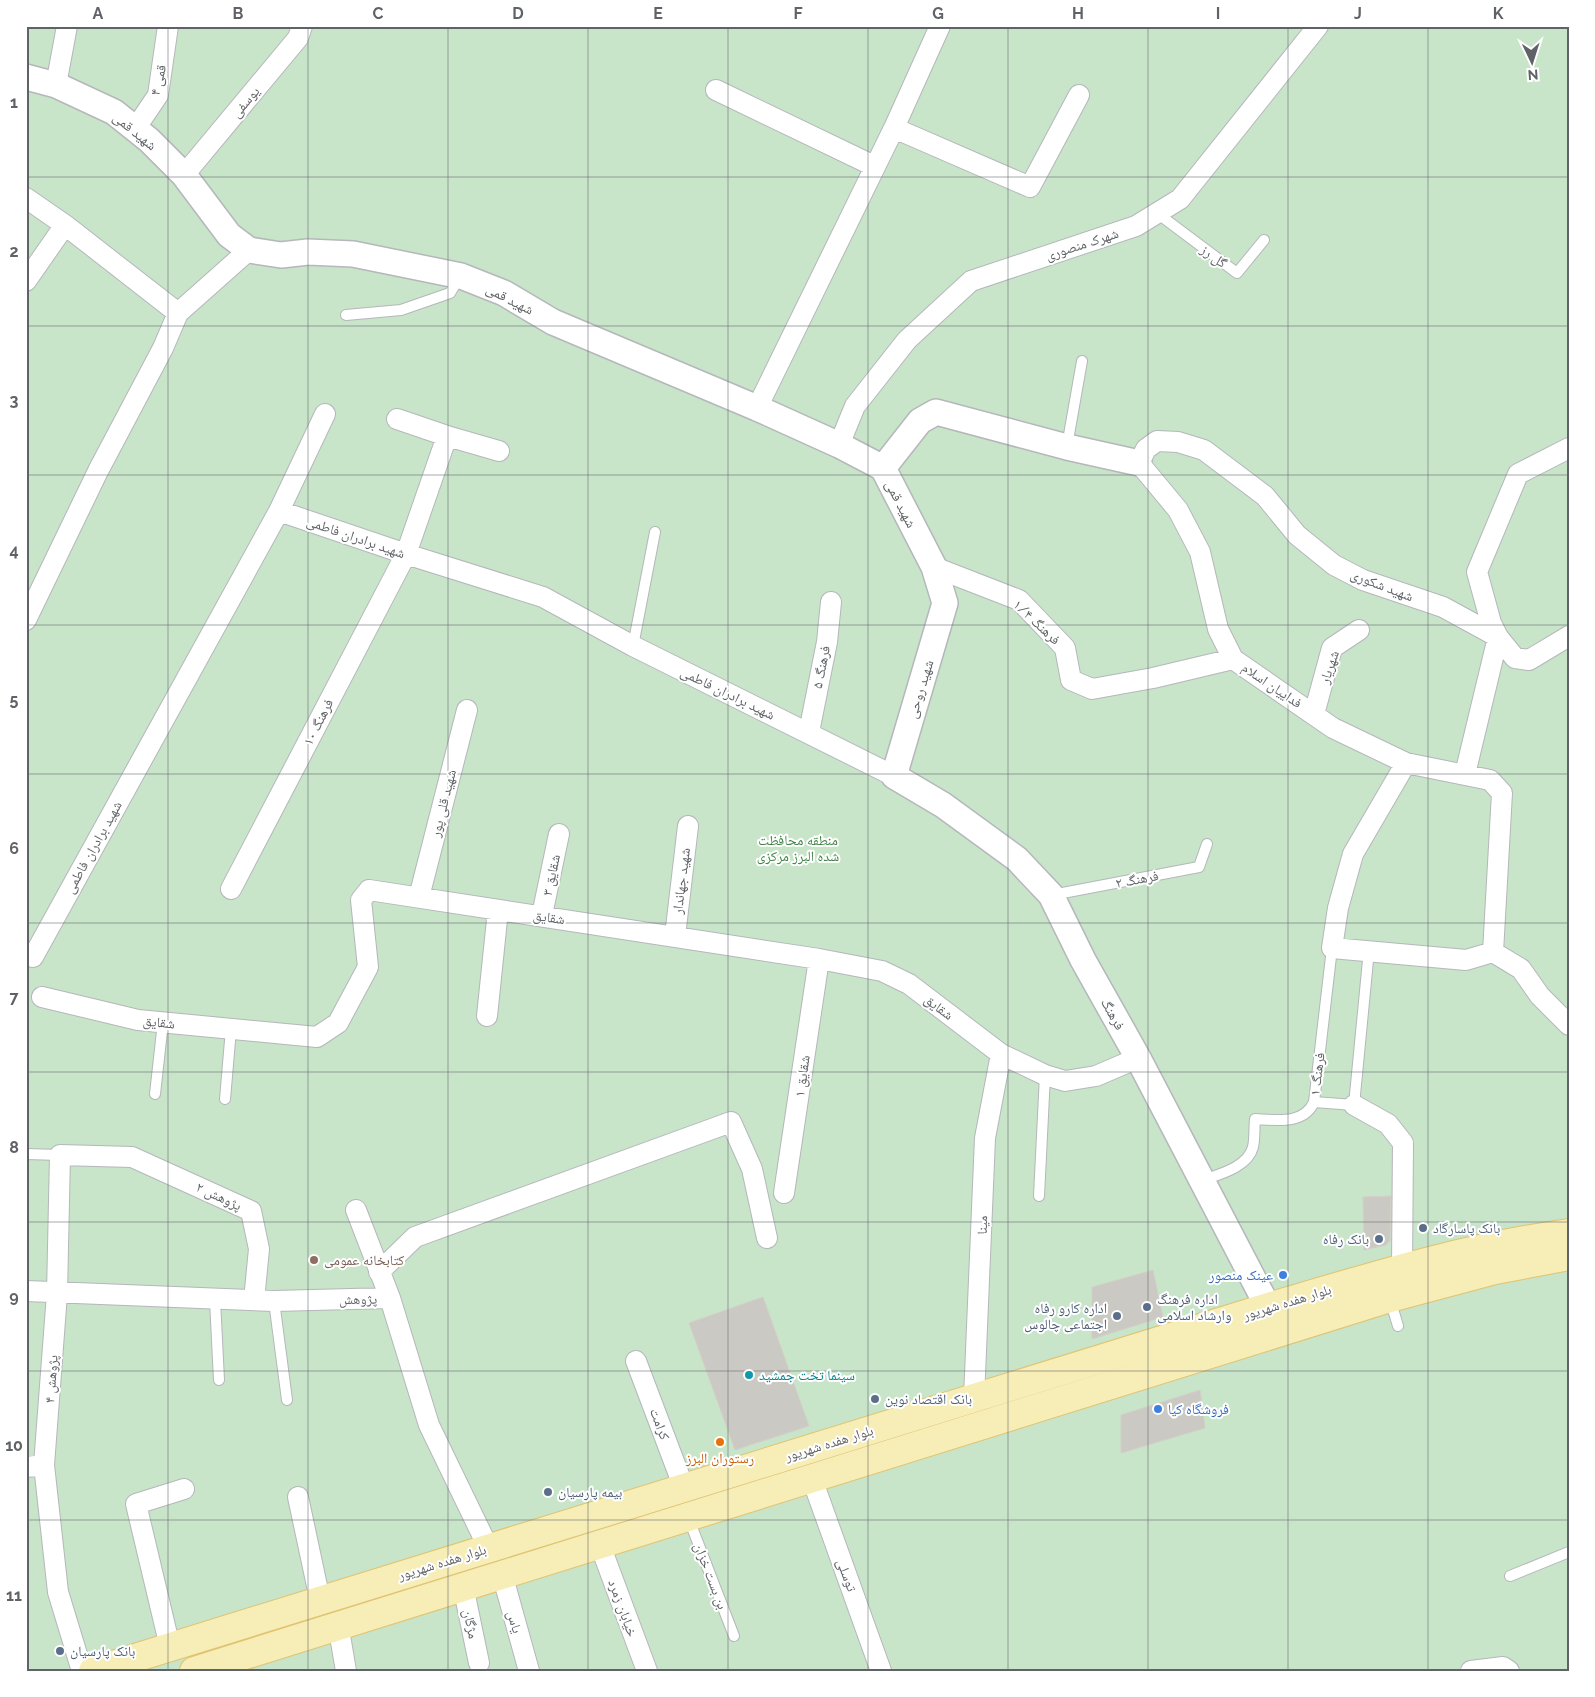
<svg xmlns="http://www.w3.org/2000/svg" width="1595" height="1697" font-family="Raleway,'Noto Naskh Arabic',sans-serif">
	<rect width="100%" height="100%" fill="#efeee8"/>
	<path fill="#c8e4c9" d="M26,26H1569V1671H26Z"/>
	<path fill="#cbc9c4" stroke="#d4d0c7" d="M1391,1196L1390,1241L1386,1245L1364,1250L1363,1197Z
		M1153,1270L1163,1317L1092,1339V1287Z
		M763,1297L809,1426L735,1450L689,1323Z
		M1200,1390L1205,1428L1121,1453V1415Z"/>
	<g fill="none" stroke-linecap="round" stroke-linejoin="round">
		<defs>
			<path id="service" d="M1157,213L1237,273L1264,240
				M346,315L401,310L450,293L460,277
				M1067,446L1082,361
				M633,646L655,532
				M1052,895L1199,867L1207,844
				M155,1094L163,1022
				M225,1099L231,1029
				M1314,1102L1354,1105L1369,950
				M26,1154L60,1155
				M1203,1180C1220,1174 1248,1167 1253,1147C1255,1139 1254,1128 1255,1119C1276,1120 1304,1125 1314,1102L1332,948
				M1039,1196L1045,1075
				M1390,1299L1398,1326
				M215,1300L219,1380
				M274,1301L287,1400
				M688,1517L734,1636
				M1510,1576L1569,1552"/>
			<path id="minor" d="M56,85L67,26
				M716,90L874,166
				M894,128L1030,187L1079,95
				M135,129L158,95L168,26
				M184,175L298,38L302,26
				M26,198L65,225L178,313
				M26,281L65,225
				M757,408L894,128L940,26
				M397,419L447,436
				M839,445L855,406L907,340L971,281L1136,226L1180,199L1318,26
				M279,511L325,414
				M934,567L1019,600L1065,648L1071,680L1092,689L1153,678L1233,659
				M26,620L98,471L163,348L178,313L249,250
				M1569,636L1529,660L1515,658L1498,637L1443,607L1363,580L1334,565L1297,535L1265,496L1204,450L1178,442L1157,441L1146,449L1139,463L1178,510L1200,552L1218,629L1233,659L1333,728L1406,763L1490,780L1502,793L1493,952L1521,969L1540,996L1569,1025
				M1314,714L1332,648L1359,630
				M809,732L827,642L831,602
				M1406,763L1353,854L1338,908L1332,948L1466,960L1493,952
				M1465,774L1498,637L1491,623L1477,572L1518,474L1569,448
				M231,889L406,554L447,436L499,451
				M419,897L467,710
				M542,915L559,834
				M675,936L688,826
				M33,957L279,511L406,554L543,597L633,646L894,776
				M42,997L138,1020L317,1037L338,1023L368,967L361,900L369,890L819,959L882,971L909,984L1001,1054L1045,1075L1065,1081L1096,1076L1138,1058
				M487,1016L498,910
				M1354,1105L1388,1124L1403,1143L1402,1268
				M784,1193L819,959
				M356,1210L390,1298L429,1425L488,1547
				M379,1272L415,1237L731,1122L752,1169L767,1238
				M26,1291L274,1301L390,1298
				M636,1361L684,1488
				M974,1398L985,1138L1001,1054
				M26,1467L44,1465
				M812,1479L881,1671
				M298,1497L320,1600
				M600,1545L647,1671
				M502,1574L529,1671
				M463,1586L479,1663
				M338,1624L346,1671
				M170,1647L136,1504L184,1489
				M82,1671L58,1592L44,1465L57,1294L60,1155L132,1157L251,1211L259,1249L254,1300
				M1471,1671L1503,1667L1509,1671"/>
			<path id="tertiary" d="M26,77L56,85L114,112L149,140L184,175L229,235L249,250L281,255L308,252L353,254L461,276L504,293L553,322L757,408L839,445L883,468L934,567L945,603L894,776L943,805L1017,859L1051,895L1083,960L1138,1058L1268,1307
				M883,468L920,421L936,412L1067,447L1139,463"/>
			<path id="primary" d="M93,1671L1268,1307C1367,1278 1466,1247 1569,1233
				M194,1671L1390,1298L1495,1270L1569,1256"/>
		</defs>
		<use href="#service" stroke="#b5b7bb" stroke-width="12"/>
		<use href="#minor" stroke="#b5b7bb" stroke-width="22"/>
		<use href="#tertiary" stroke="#b5b7bb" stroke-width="28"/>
		<use href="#primary" stroke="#e1c36f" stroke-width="30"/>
		<use href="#service" stroke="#fff" stroke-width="10"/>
		<use href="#minor" stroke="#fff" stroke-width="20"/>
		<use href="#tertiary" stroke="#fff" stroke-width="25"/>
		<use href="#primary" stroke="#f6edb7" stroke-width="28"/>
	</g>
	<path fill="none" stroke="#5f6266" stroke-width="1" stroke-opacity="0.55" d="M168,26V1671M308,26V1671M448,26V1671M588,26V1671M728,26V1671M868,26V1671M1008,26V1671M1148,26V1671M1288,26V1671M1428,26V1671M26,177H1569M26,326H1569M26,475H1569M26,625H1569M26,774H1569M26,923H1569M26,1072H1569M26,1222H1569M26,1371H1569M26,1520H1569"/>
	<g fill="#5c6f8a" stroke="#fff" stroke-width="2">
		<circle cx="1423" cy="1228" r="5"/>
		<circle cx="1379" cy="1239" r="5"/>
		<circle cx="1147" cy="1307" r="5"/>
		<circle cx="1117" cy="1316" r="5"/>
		<circle cx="875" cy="1399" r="5"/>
		<circle cx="548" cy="1492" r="5"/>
		<circle cx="60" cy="1651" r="5"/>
	</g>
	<circle fill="#8d6e63" stroke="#fff" stroke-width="2" cx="314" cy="1260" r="5"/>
	<g fill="#3f7fe0" stroke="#fff" stroke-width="2">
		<circle cx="1283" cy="1275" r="5"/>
		<circle cx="1158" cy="1409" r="5"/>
	</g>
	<circle fill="#0f9aa8" stroke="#fff" stroke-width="2" cx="749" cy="1375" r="5"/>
	<circle fill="#e8710a" stroke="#fff" stroke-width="2" cx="720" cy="1442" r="5"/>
	<g text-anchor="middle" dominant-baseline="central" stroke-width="4" stroke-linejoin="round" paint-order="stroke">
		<g font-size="14" fill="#5f6266" stroke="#fff">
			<text transform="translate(158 80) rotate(-77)">قمی ۴</text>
			<text transform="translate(245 102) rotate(-50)">یوسفی</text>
			<text transform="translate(135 131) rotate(39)">شهید قمی</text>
			<text transform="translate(1082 244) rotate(-18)">شهرک منصوری</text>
			<text transform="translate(1214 256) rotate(37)">گل رز</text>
			<text transform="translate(510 299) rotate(27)">شهید قمی</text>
			<text transform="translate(901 504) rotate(63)">شهید قمی</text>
			<text transform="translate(356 537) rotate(19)">شهید برادران فاطمی</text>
			<text transform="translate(1382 585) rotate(21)">شهید شکوری</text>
			<text transform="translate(1037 622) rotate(43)">فرهنگ ۱/۴</text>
			<text transform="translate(821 667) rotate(-79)">فرهنگ ۵</text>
			<text transform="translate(1329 667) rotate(-71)">شهریار</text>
			<text transform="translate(1272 685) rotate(34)">فداییان اسلام</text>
			<text transform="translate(920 689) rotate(-73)">شهید روحی</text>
			<text transform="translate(728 693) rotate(26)">شهید برادران فاطمی</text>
			<text transform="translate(318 722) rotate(-63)">فرهنگ ۱۰</text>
			<text transform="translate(443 803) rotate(-76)">شهید قلی پور</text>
			<text transform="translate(93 847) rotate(-61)">شهید برادران فاطمی</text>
			<text transform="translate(551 875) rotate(-78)">شقایق ۳</text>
			<text transform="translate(1137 879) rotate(-11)">فرهنگ ۲</text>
			<text transform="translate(681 881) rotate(-83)">شهید جهاندار</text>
			<text transform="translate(549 917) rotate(8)">شقایق</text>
			<text transform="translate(939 1007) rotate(37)">شقایق</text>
			<text transform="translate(1113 1014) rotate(61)">فرهنگ</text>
			<text transform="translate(159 1022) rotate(6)">شقایق</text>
			<text transform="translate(1317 1074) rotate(-83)">فرهنگ ۱</text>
			<text transform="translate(802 1076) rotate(-82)">شقایق ۱</text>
			<text transform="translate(219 1196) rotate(25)">پژوهش ۲</text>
			<text transform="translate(982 1225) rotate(-88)">مینا</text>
			<text transform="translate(358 1299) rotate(-1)">پژوهش</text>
			<text transform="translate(1287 1302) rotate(-17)">بلوار هفده شهریور</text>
			<text transform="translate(51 1379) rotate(-86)">پژوهش ۴</text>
			<text transform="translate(660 1424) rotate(70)">کرامت</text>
			<text transform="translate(829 1443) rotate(-17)">بلوار هفده شهریور</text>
			<text transform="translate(442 1562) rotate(-17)">بلوار هفده شهریور</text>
			<text transform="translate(847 1575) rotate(70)">توسلی</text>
			<text transform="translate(711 1576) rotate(69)">بن بست خزان</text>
			<text transform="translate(623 1608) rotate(70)">خیابان زمرد</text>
			<text transform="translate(515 1622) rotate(74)">یاس</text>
			<text transform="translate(471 1624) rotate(78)">مژگان</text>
		</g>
		<g font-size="14" fill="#418445" stroke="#fff">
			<text x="798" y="840">منطقه محافظت<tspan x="798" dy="16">شده البرز مرکزی</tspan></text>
		</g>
		<g font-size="14" fill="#4e5e75" stroke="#fff" text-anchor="start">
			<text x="1433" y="1228">بانک پاسارگاد</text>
			<text x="1369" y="1239" text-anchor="end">بانک رفاه</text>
			<text x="1157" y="1299">اداره فرهنگ<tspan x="1157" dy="16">وارشاد اسلامی</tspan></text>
			<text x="1107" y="1308" text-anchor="end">اداره کارو رفاه<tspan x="1107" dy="16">اجتماعی چالوس</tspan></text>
			<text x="885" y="1399">بانک اقتصاد نوین</text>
			<text x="558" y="1492">بیمه پارسیان</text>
			<text x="70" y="1651">بانک پارسیان</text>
		</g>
		<g font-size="14" fill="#785e54" stroke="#fff" text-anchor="start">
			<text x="324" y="1260">کتابخانه عمومی</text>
		</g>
		<g font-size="14" fill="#366cbe" stroke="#fff" text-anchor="end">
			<text x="1273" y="1275">عینک منصور</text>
			<text x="1168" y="1409" text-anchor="start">فروشگاه کیا</text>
		</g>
		<g font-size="14" fill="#0d838f" stroke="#fff" text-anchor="start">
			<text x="759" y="1375">سینما تخت جمشید</text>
		</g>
		<g font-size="14" fill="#c56008" stroke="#fff">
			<text x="720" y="1458">رستوران البرز</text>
		</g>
	</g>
	<rect width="1595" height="1697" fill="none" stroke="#ffffff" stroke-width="55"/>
	<g transform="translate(1532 62) rotate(176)" stroke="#ffffff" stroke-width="4" paint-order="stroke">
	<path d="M0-4L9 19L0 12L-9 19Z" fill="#5f6266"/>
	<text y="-8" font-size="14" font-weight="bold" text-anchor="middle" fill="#5f6266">N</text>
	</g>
	<rect x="28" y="28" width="1540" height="1642" fill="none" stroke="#5f6266" stroke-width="2"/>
	<g font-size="16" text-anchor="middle" font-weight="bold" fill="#5f6266">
		<text x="98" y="19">A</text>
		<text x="238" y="19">B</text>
		<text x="378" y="19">C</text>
		<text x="518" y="19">D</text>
		<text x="658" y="19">E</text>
		<text x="798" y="19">F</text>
		<text x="938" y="19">G</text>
		<text x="1078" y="19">H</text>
		<text x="1218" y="19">I</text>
		<text x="1358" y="19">J</text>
		<text x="1498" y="19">K</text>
		<text x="14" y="108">1</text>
		<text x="14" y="257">2</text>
		<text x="14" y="406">3</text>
		<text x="14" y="556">4</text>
		<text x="14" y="705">5</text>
		<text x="14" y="854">6</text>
		<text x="14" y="1003">7</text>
		<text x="14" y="1153">8</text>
		<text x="14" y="1302">9</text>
		<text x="14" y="1451">10</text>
		<text x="14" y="1601">11</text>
	</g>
</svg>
